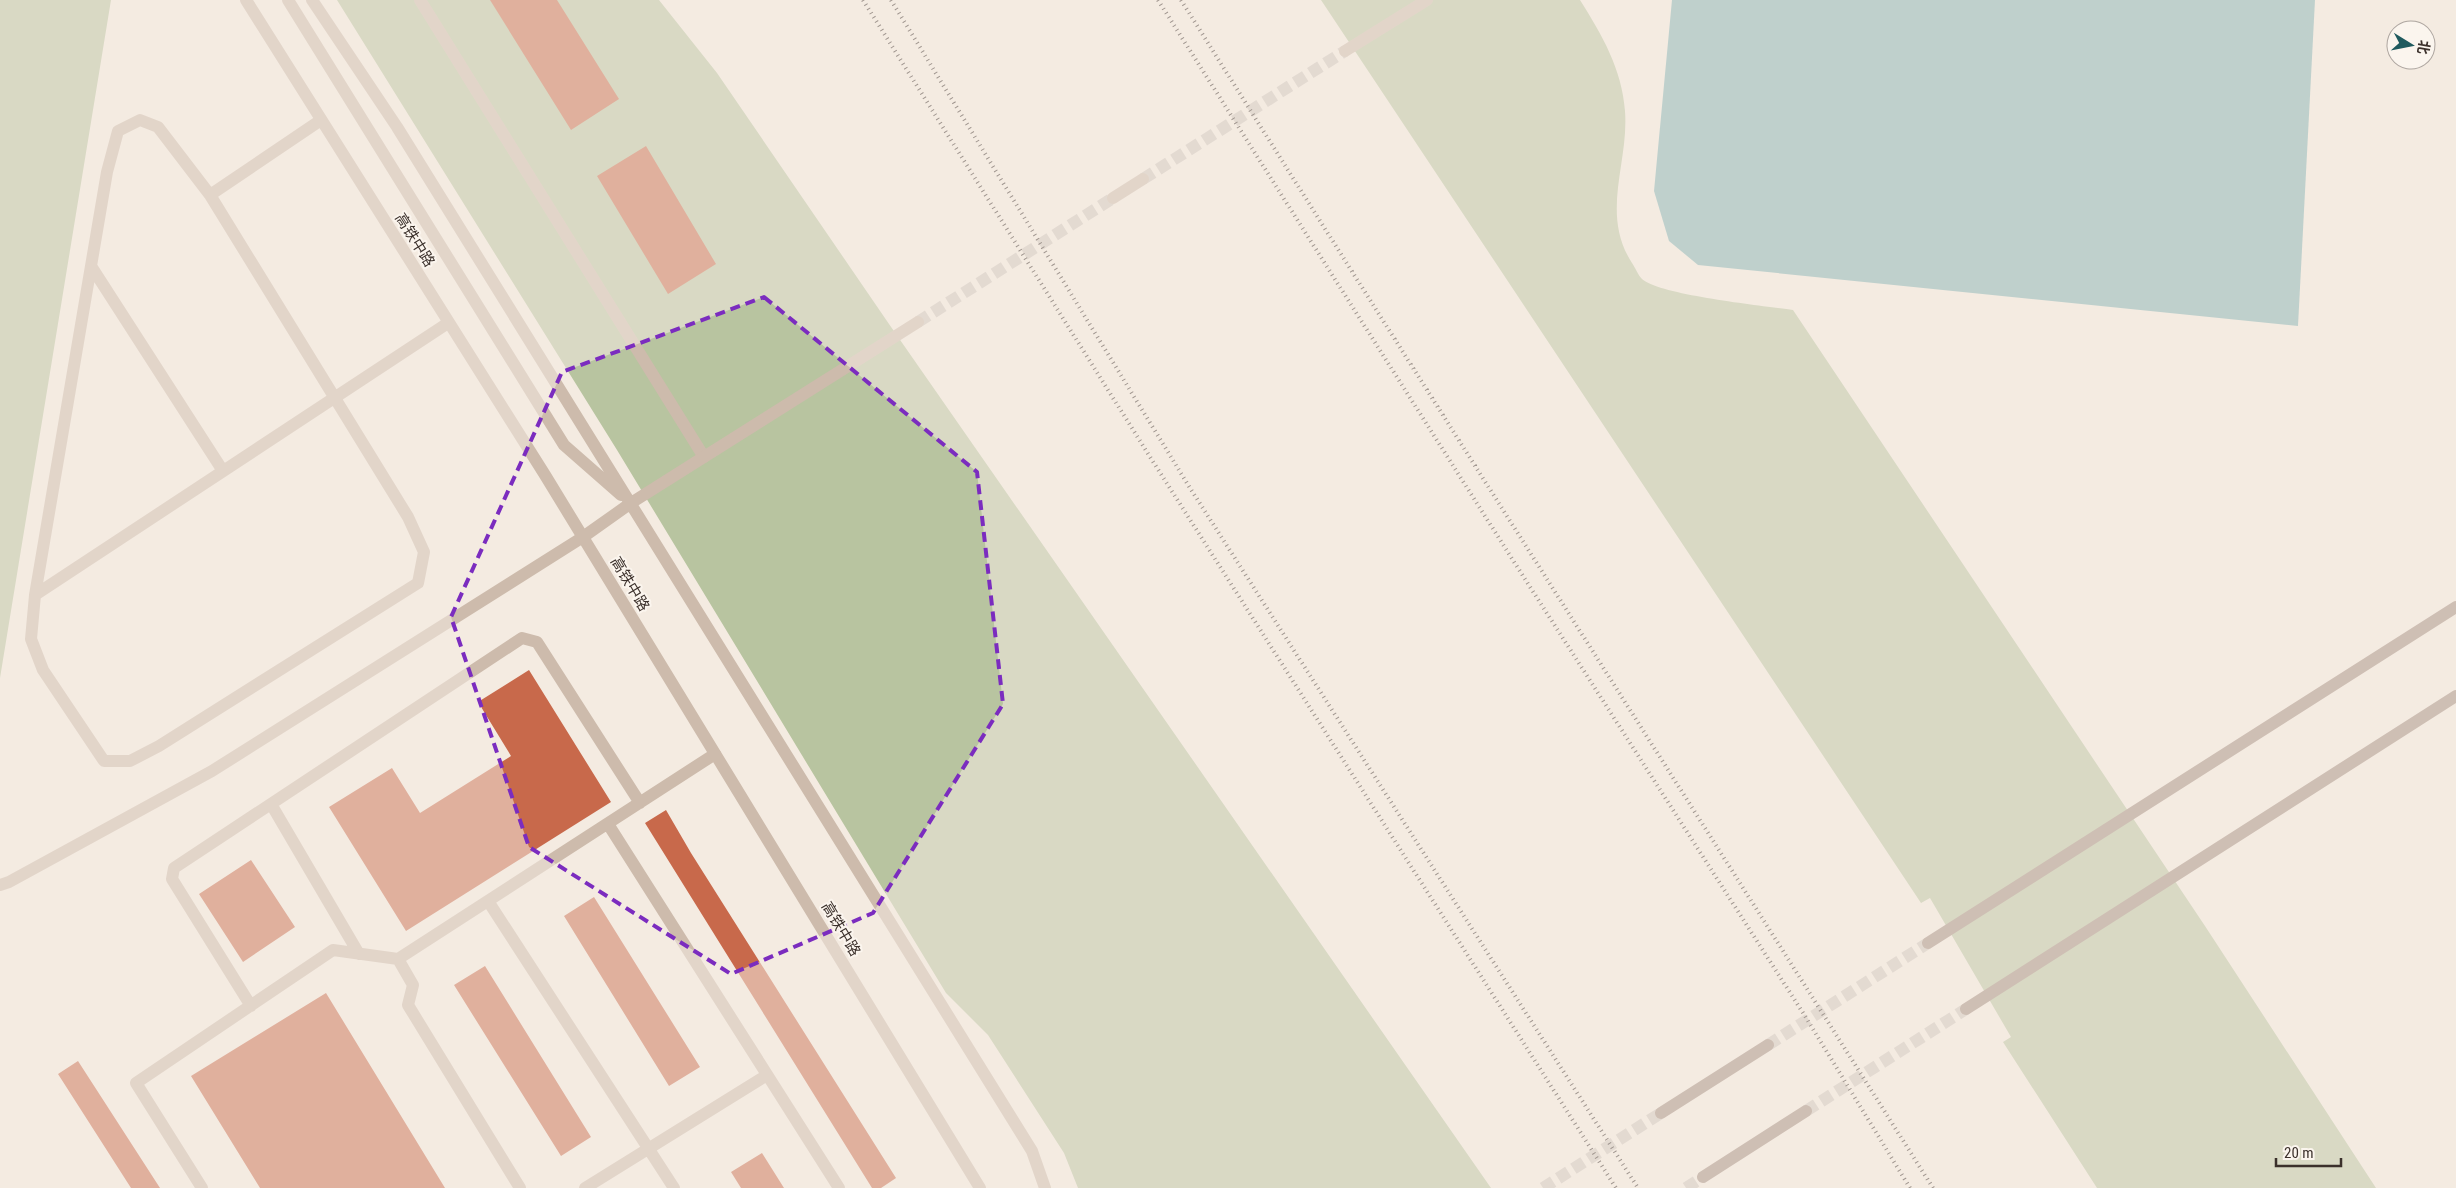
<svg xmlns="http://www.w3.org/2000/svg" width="2456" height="1188" font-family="'Roboto Condensed','Noto Sans SC',sans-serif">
	<rect width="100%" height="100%" fill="#f4ebe1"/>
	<path fill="#b8c4a0" d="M0,0H111L0,678Z
		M337,0H659L717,73L889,324L1491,1188H1078L1064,1153L988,1035L946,993L617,450Z
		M1321,0H1580C1602,35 1622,69 1625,111C1629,164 1600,213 1632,263C1635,267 1638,275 1642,279C1659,295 1765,306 1793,310L2205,926L2376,1188H2097L2003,1042L2011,1037L1930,898L1921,903Z"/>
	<path fill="#7fb0b2" d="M1672,0H2315L2298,326L1698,265L1669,241L1654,191Z"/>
	<path fill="#c8694b" d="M490,0H557L619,99L571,130Z
		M646,146L716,264L668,294L597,176Z
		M529,670L611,802L406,931L329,807L392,768L420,813L511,756L478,702Z
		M666,810L691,853L896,1178L881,1188H872L645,823Z
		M251,860L295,927L243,962L199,894Z
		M594,897L700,1067L669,1086L564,916Z
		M485,966L591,1137L561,1156L454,985Z
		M326,993L445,1188H260L191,1076Z
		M78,1061L160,1188H131L58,1074Z
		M762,1153L784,1188H741L731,1172Z"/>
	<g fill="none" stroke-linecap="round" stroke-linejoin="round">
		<path stroke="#cfc6bd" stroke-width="12" stroke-dasharray="12 6" stroke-linecap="butt" d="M1143,179L1345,51
			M918,322L1113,198"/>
		<path stroke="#cfc6bd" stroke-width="12" stroke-dasharray="12 6" stroke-linecap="butt" d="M1768,1045L1928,943
			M1806,1111L1966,1009
			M1543,1188L1661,1113
			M1686,1188L1703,1177"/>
		<path stroke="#cdbbac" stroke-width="12" d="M420,0L704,457
			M140,120L158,127L210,195L408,517L424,552L418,583L159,746L130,761H104L43,670L31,639L35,595L107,172L118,131Z
			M210,195L321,120
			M91,266L223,471
			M35,595L448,323
			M271,804L359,954
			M608,824L839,1188
			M488,901L674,1188
			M398,959L413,985L408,1005L520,1188
			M251,1006L172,879L174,868L522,638L537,642L640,803
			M202,1188L136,1083L333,950L398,959L715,754
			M585,1188L767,1075"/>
		<path stroke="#cdbbac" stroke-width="12" d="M246,0L545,475L980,1188
			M288,0L564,445L621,495
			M312,0L397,127L1032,1151L1045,1188
			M1345,51L1427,0
			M1113,198L1143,179
			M0,885L9,882L212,771L583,537L631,503L918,322"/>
		<path stroke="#a18a7d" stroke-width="12" d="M1928,943L2456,607
			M1966,1009L2456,696
			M1661,1113L1768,1045
			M1703,1177L1806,1111"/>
		<path stroke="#3b302b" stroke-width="4" stroke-dasharray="1 4" stroke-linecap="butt" d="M863,0L1152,460L1616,1188
			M891,0L1190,488L1638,1188
			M1158,0L1516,565L1805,1016L1910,1188
			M1181,0C1430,397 1683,792 1933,1188"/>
	</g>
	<path d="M0 0H2456V1188H0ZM764,297L977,472L1003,704L873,913L731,974L529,847L451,617L562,372Z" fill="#f4ebe1" fill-opacity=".55" fill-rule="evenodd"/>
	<path fill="none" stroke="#7b2cbf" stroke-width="4" stroke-dasharray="10 6" stroke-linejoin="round" d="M764,297L977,472L1003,704L873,913L731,974L529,847L451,617L562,372Z"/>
	<g text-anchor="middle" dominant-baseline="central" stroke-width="4" stroke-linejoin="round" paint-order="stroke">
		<g font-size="15" fill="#3b302b" stroke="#fbf5ee">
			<text transform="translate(415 240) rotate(58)">高铁中路</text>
			<text transform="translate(630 584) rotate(59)">高铁中路</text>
			<text transform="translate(841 929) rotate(59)">高铁中路</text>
		</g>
	</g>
	<g transform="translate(2411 45) rotate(100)"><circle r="24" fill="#fbf5ee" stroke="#aea6a0"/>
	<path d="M0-4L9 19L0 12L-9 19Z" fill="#1f5a5e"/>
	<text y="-8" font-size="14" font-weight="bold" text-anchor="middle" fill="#3b302b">北</text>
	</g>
	<path d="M2276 1158v8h65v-8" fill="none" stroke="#3b302b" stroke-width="2.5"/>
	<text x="2284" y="1158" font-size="15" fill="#3b302b" stroke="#fbf5ee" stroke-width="4" paint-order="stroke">20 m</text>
</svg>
